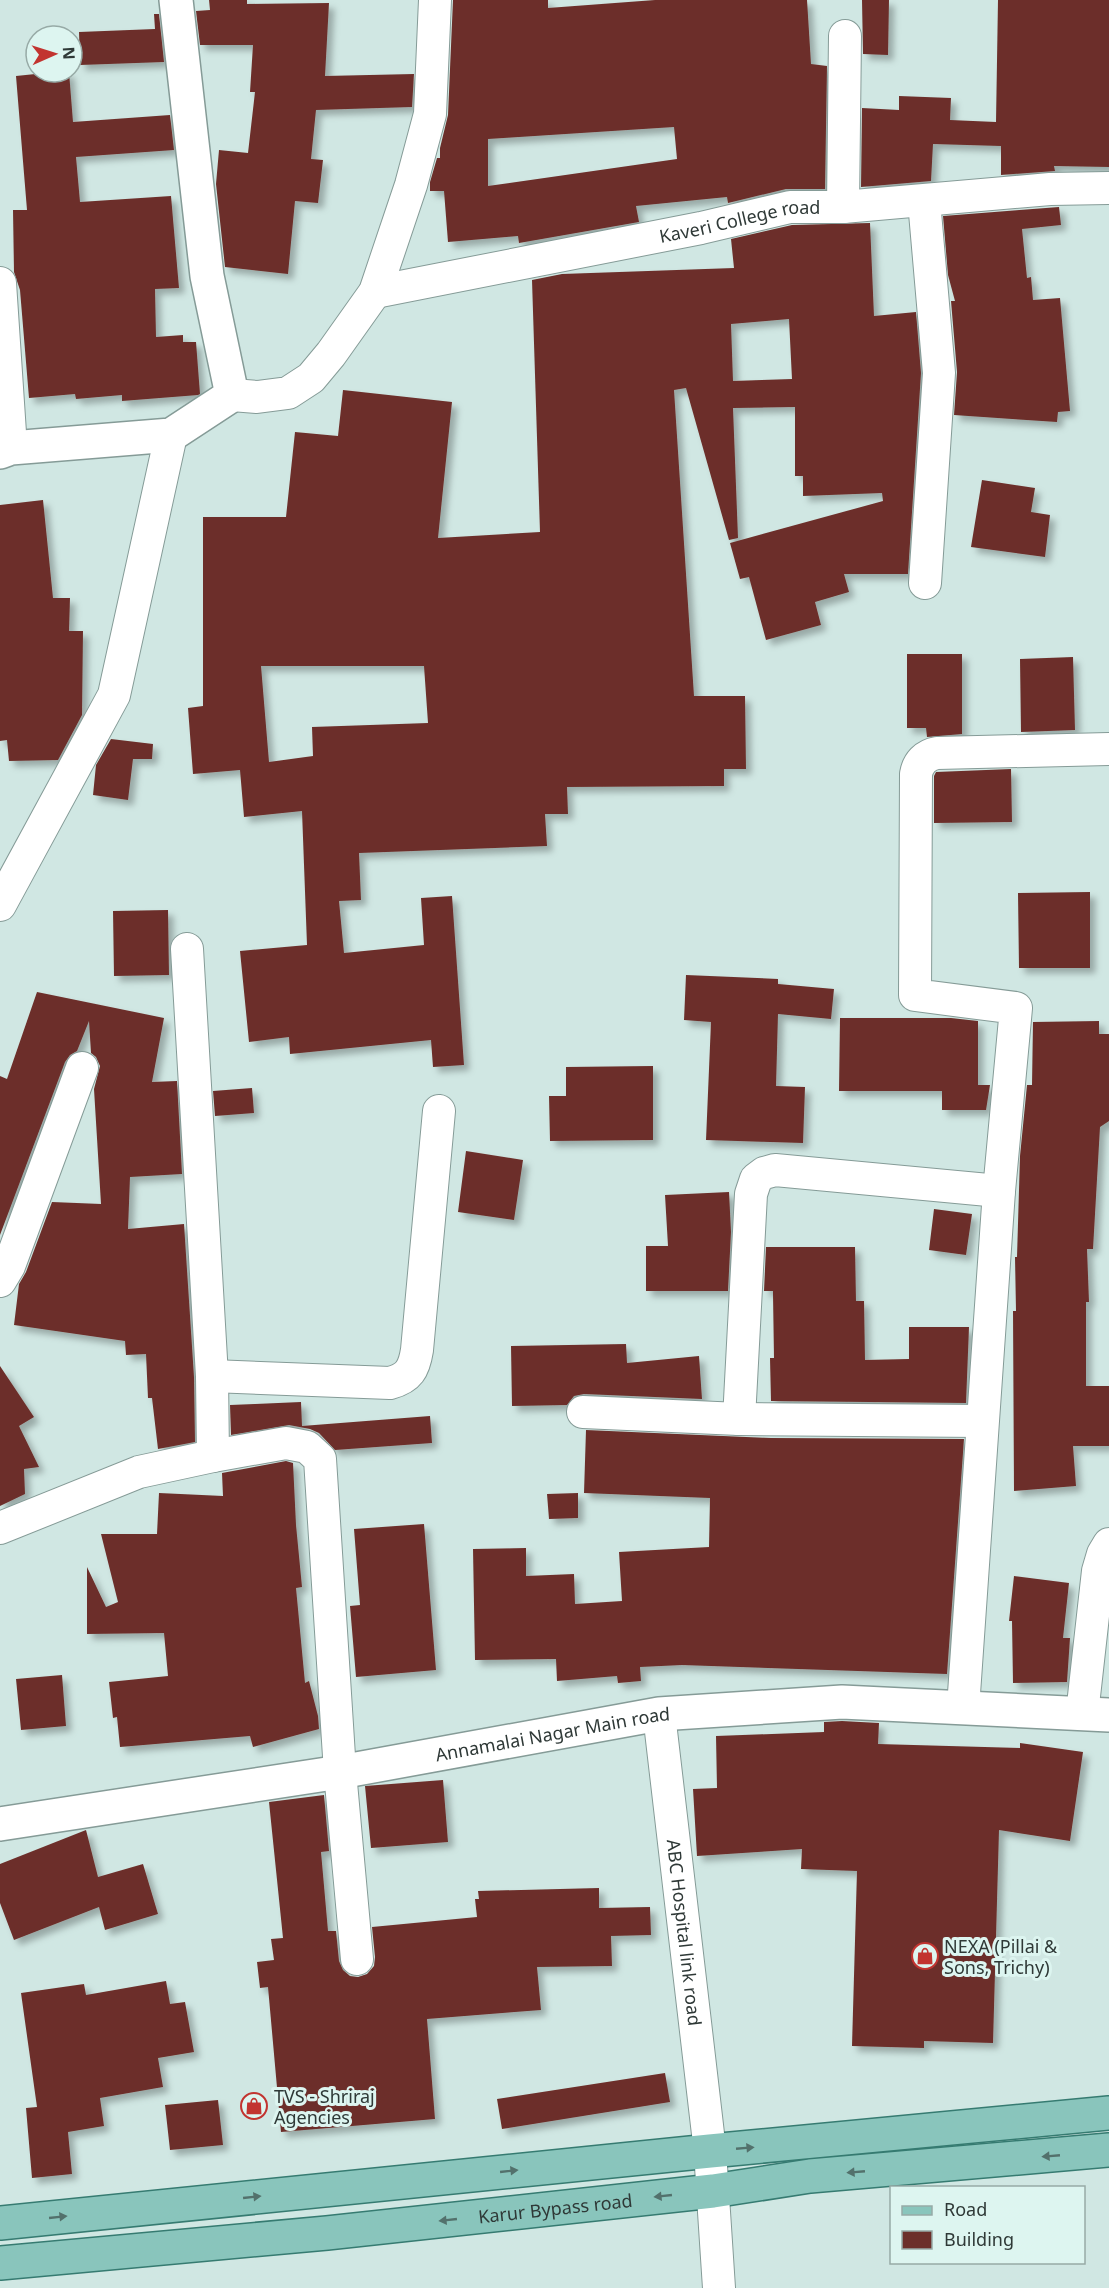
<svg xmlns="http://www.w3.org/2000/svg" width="1109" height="2288" font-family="'Noto Sans',sans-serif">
	<defs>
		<filter id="shadow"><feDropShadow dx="5.5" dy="5.5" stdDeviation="3" flood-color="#0004"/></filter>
	</defs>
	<rect width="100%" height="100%" fill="#d0e7e3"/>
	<path fill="#6c2f2a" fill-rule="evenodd" filter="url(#shadow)" d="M209,0H247V4L329,3L325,76L414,74L412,107L316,110L311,159L323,160L318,203L295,201L288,274L225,267L216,184L219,150L248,153L255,92H250L253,45H200L196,11L210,10Z
		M453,0H548V8L655,0H807L811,64L827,66L825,189H786L728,203L727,197L636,206L639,222L519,243L518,236L448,242L444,191H430V182L437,158H440V148L448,115ZM674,127L677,159L488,186V139Z
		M862,0H889L888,55L863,54Z
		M998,0H1109V167L1054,166L1055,171L1001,175V146L933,144L931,181L861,187L862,108L899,110V96L951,98L950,120L996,122Z
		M154,14H159L164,62L80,65L79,32L155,29Z
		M55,72H69L73,122L170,115L174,150L76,157L80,202L171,196L179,288L155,289L156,337L183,335V342H196L200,394L198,395L122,401V395L76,399L75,394L29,398L20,290L14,272L13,210H27L16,76Z
		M1059,207L1061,225L1022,229L1027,278L1031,277L1033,300L1060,298L1070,411L1058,412L1057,422L954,415L957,372L951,301H955L948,275L943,216Z
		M870,223L874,316L916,312L921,373L908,574H844L849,592L815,602L821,625L766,640L749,577L740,579L730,543L883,501L882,493L803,496V476H795V407L733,408L738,538L729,540L686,388L674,390L694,696H745L746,769H724V786L567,787L568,814H545L547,846L359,853L361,900L339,901L344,953L424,945L421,898L452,896L464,1065L433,1067L431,1040L290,1054L289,1037L249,1042L240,951L307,945L302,811L244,817L240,770L193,774L188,708L203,706V517H286L295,432L338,436L343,390L452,402L438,538L540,532L532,280L562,274L734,268L731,239L792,225ZM789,319L792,379L733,381L731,324ZM261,666H424L428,723L312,727L313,756L269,762Z
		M982,480L1035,488L1031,512L1050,515L1045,557L971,547Z
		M43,500L53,598H70L69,631H83L82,715L58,760L9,761L7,740L0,741V505Z
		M907,654H962V734L927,737L926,728H907Z
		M1073,657L1075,730L1021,732L1020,659Z
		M111,739L153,744L152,759H133L128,800L93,795L96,765Z
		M1011,769L1012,822L934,823V776L936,772Z
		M1090,892V968H1019L1018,893Z
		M168,910L169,975L114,976L113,911Z
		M686,975L778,979V984L834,989L831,1019L778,1014L776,1086L805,1087L803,1143L706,1140L711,1022L684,1020Z
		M37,992L164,1018L152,1082L177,1081L182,1174L130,1177L128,1229L184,1224L194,1377L195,1442L158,1449L152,1398H148L146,1354L126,1355L125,1341L14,1325L19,1284L26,1272L52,1202L101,1204L94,1089L100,1066L96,1057L91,1053L89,1021L77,1051L70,1055L65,1062L0,1235V1076L7,1079Z
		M840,1018H951L978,1021V1085H990L986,1110H942V1091H839Z
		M1099,1021V1034H1109V1121L1100,1127L1093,1249H1087L1089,1302H1086V1386H1109V1446H1073L1076,1486L1014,1491L1013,1311H1016L1015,1257H1017L1020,1156L1027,1085H1032L1033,1022Z
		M653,1066V1140L550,1141L549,1096H566V1067Z
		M252,1088L254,1113L215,1116L213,1091Z
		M466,1151L523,1160L514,1220L458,1212Z
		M729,1192L731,1232L728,1291H646V1246H668L665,1195Z
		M934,1209L972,1214L966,1255L929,1250Z
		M766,1247H855L856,1301H864L865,1360L909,1359V1327H969L966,1403L771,1401L770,1358H774L773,1294V1291H764Z
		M626,1344L627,1363L699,1356L702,1399L584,1394L574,1396L567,1405L512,1406L511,1346Z
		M0,1366L34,1417L19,1426L39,1467L24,1469L25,1494L0,1506Z
		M301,1402L302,1426L430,1416L432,1443L335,1450L319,1433L310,1429L289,1425L231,1435L230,1405Z
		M586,1430L771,1438L964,1439L947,1674L682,1665L640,1667L641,1681L618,1683L617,1676L557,1681L556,1659L475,1660L473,1549L526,1548V1576L574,1574L575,1604L622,1601L619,1552L709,1547L710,1498L584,1493Z
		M286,1461L293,1463L296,1525L302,1587L296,1588L305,1683L309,1681L318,1716L319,1729L253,1747L250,1736L120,1747L117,1717L113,1718L109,1682L168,1676L164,1633L87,1634V1567L106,1607L118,1602L101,1534H157L159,1493L223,1496L222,1473Z
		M578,1493V1518L549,1519L547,1494Z
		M424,1524L436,1670L356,1677L350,1606L360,1605L354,1529Z
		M1014,1576L1069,1583L1063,1638H1070L1067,1682L1013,1683L1012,1621H1009Z
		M62,1675L66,1726L21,1730L16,1679Z
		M842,1721L879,1723L878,1744L1020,1748V1743L1083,1752L1070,1841L999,1830L993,2043L924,2041V2048L852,2046L857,1871L801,1869L802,1849L697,1856L693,1789L717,1788L716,1736L824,1732V1722Z
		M443,1780L448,1842L371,1848L365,1786Z
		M324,1795L329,1851L321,1852L328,1931H336L339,1961L343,1970L350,1976L358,1977L367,1974L374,1966L375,1957L372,1927L477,1917L475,1899H479L478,1891L599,1888V1908L650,1907L651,1935L611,1936L612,1966L537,1967L541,2010L427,2019L435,2119L281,2132L268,1987L260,1988L257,1962L274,1960L271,1939L283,1938L269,1802Z
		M86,1830L98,1877L143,1864L158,1914L105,1930L99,1907L14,1940L0,1903V1864Z
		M166,1981L170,2004L185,2002L194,2052L158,2058L163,2087L100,2098L104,2126L68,2132L72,2174L32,2178L26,2108L37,2107L21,1993L84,1984L86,1995Z
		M665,2073L670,2102L502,2129L497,2099Z
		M218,2100L223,2145L170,2150L165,2105Z"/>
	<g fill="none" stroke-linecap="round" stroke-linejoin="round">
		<defs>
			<g id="minor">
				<path d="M924,201L939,373L925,583"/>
				<path d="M843,207L845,36"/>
				<path d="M0,283L11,448"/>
				<path id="s1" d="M375,292L701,228L790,207H843L1050,189L1109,188"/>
				<path d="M232,395L257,397L288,393L311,378L331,354L375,292L411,185L430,114L435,0"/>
				<path d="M0,905L114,695L171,435"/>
				<path d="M187,949L212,1376L213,1456"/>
				<path d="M0,1281L9,1266L82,1068"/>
				<path d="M212,1376L390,1383C409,1378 414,1369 417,1350L439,1111"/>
				<path d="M583,1412L739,1419L751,1194L756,1179L764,1173L775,1170L999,1191"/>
				<path d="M739,1419L982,1421"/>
				<path d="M0,1528L139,1472L213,1456L286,1443L307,1447L320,1459L340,1772L357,1959"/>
				<path d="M963,1708L999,1191L1016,1008L915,995L916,774C918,763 925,755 937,753L1109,749"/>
				<path id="s2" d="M659,1714L710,2151L719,2288"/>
				<path d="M1082,1714L1098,1571L1103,1554L1109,1544"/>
			</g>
			<g id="tertiary">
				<path d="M0,452L11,448L171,435L232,395L207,276L176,0"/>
				<path id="s3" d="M0,1824L340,1772L659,1714L842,1702L1109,1715"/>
			</g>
			<g id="primary">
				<path d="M0,2223L710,2151L1109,2113"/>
				<path id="s4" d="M0,2263L327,2233L713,2191L810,2176L1109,2150"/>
			</g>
		</defs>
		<use href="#minor" stroke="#859b97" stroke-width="34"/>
		<use href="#tertiary" stroke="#859b97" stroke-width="36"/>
		<use href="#primary" stroke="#367b71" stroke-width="36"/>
		<use href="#minor" stroke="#fff" stroke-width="32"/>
		<use href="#tertiary" stroke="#fff" stroke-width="33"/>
		<use href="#primary" stroke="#89c5bc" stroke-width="33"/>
	</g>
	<defs><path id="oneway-solid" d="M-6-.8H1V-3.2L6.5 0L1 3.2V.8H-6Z" transform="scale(1.5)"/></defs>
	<g fill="#53716c">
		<use href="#oneway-solid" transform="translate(745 2148) rotate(-5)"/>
		<use href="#oneway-solid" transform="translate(1051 2156) rotate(175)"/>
		<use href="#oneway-solid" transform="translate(509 2171) rotate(-6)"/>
		<use href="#oneway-solid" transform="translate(856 2172) rotate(175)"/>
		<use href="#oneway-solid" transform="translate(663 2196) rotate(174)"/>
		<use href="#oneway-solid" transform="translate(252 2197) rotate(-6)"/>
		<use href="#oneway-solid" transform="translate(58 2217) rotate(-6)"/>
		<use href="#oneway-solid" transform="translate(448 2220) rotate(174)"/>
	</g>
	<defs>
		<symbol id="shop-ring" viewBox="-11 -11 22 22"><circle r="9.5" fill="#ddf5f0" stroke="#c23430" stroke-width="1.5"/><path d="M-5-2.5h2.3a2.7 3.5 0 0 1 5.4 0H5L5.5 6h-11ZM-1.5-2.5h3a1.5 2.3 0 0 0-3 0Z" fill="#c23430"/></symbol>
	</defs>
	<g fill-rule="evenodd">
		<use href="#shop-ring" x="910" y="1941" width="30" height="30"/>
		<use href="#shop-ring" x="239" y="2091" width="30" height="30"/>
	</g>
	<g text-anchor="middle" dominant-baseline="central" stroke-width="6" stroke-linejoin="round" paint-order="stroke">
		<g font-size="18" fill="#2f3937" stroke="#ddf5f0">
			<text stroke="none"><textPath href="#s1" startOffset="372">Kaveri College road</textPath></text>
			<text stroke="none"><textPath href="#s3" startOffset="560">Annamalai Nagar Main road</textPath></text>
			<text stroke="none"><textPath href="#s2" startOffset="220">ABC Hospital link road</textPath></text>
			<text stroke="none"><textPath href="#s4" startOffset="558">Karur Bypass road</textPath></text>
		</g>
		<g font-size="18" fill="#2f3937" stroke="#ddf5f0" text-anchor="start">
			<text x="944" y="1946">NEXA (Pillai &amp;<tspan x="944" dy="21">Sons, Trichy)</tspan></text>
			<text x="274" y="2096">TVS - Shriraj<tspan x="274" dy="21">Agencies</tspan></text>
		</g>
	</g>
	<rect x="890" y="2186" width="195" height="78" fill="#ddf5f0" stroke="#97aaa6" stroke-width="1.5"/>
	<rect x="902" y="2206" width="30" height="9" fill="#89c5bc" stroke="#97aaa6" stroke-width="1.5"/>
	<text x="944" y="2216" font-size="18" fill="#2f3937">Road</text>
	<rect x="902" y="2231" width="30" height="18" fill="#6c2f2a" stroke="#97aaa6" stroke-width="1.5"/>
	<text x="944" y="2246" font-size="18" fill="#2f3937">Building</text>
	<g transform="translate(54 54) rotate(87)"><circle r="28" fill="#ddf5f0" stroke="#97aaa6" stroke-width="1.5"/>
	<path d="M0-4.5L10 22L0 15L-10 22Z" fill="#c23430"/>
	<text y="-9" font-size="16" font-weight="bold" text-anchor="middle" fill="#2f3937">N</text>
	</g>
</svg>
